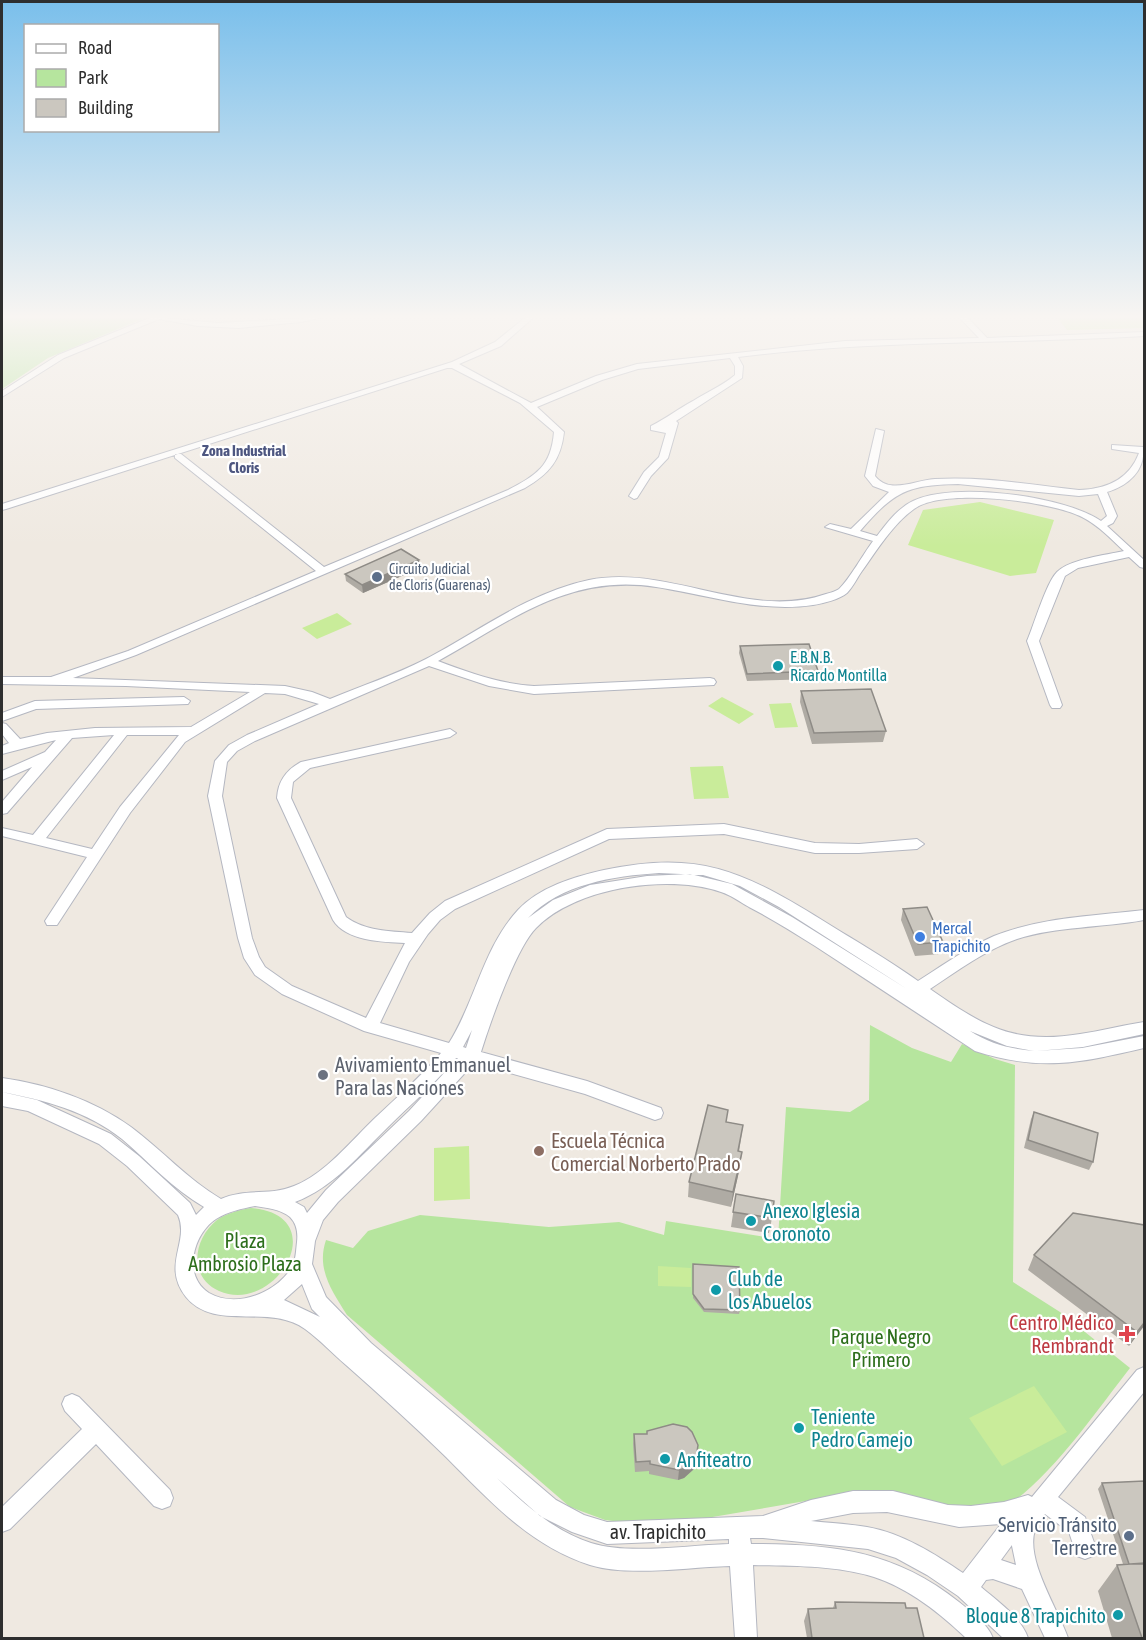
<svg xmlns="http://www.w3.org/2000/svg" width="1146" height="1640" font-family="'Asap Condensed',sans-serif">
	<rect width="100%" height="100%" fill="#efe9e1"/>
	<path fill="#b6e59e" d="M2,317H147L48,358L2,389Z
		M870,1025L912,1048L951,1062L962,1044L995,1059L1015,1065L1013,1282L1060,1312L1130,1368C1097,1410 1044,1488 998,1511L823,1498L695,1520L629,1523L605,1520L570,1507L347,1315C332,1291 316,1269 326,1240L353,1248L368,1231L420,1215L549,1227L619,1222L664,1235L666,1221L778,1239L786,1107L850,1112L869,1100Z
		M251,1208C335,1215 276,1316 219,1291C188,1277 193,1239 217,1220C227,1213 239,1210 251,1208Z"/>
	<path fill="#c9ec9a" d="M1057,317H1144V328L1067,330Z
		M980,502L1054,520L1036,573L1010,576L908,545L923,510Z
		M337,613L352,624L317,639L302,628Z
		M722,697L754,714L739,724L708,706Z
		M791,703L798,727L775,728L769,704Z
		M723,766L729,798L694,799L690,767Z
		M469,1146L470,1199L434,1201V1148Z
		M658,1266L691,1268V1287L658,1286Z
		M1034,1386L1067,1432L1002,1466L969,1418Z"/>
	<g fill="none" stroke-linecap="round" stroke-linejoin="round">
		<defs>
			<path id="minor" d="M152,317L218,323L324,317L301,322L239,328L198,326L159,319L64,358L2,397V391L58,355Z
				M526,317H534L501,346L459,364L531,403L596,376L637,364L845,341L979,338L959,317H967L987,338L1144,332V336C1009,344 873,340 738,357L743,366L742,378L676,421L678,423L668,458L651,476L637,498L634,499L629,496L644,472L659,457L666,433L651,430V426C667,418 678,409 693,401C707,392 722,386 735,375V366L730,358L638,369L602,380L537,407L564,432C561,460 549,474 525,488L136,655L73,678L285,686L312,692L330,699C361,686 395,675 426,659C479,631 528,593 589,580C668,564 748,621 826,594C830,593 836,591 839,589C849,580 864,553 873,541L825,527L830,524L851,529L889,492L873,486L865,476L876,429L884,431L875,476C890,495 915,480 935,479C983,476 1031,485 1079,490C1106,489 1129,480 1139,453L1112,449V445L1143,447C1146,470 1128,486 1107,492L1117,516L1113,523L1107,526L1144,560V568L1140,567L1129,557L1078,568L1065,576L1039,641L1062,705L1060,708H1052L1050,705L1027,641C1034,625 1046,583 1057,572C1070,559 1106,555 1124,551C1111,539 1098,525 1082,517C1050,501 943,487 914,509C893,524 877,550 862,571C857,578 853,587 847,593C840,599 822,604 813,605C760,613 708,595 656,587C569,573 509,622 438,661C470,673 500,684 534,686L710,678L714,679L716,682L714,685L534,694L489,686L429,666L255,741L237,751L227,762L222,796L252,938L259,957L265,967L292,986L366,1018L405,943C382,942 346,941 333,920L277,798C278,781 286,770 301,762L450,729L456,733L450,737L310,768L293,782L291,798L346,917C365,931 389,931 412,933L430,913L445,901L607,829L724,824L815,843L859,844L917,839L924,844L917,849L859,853H815L724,834L609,839L455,909L440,920L428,934L409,962L380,1023L449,1043C476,1000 483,948 518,910C540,887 573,877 604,870C700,850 742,871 822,920C854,940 887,959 918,981C943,965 967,948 994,936C1041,917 1095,916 1144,910V920C1102,928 1057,926 1017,939C985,950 957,971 930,989C983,1026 1014,1045 1080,1034C1102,1031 1123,1025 1144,1022V1034L1083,1047L1036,1051L1082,1048L1144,1036V1048C1079,1063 1041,1072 975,1051C922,1016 869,981 815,946C793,932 772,919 749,907C740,902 731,895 721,892C669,874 576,887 536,928C516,948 490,1023 481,1052L587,1081L661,1108L663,1113L661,1118L655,1120L585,1094L474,1063L421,1121L338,1202L323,1220L315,1241L312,1264L326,1297L371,1343L556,1500L584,1515L607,1522L763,1516L811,1500L853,1491H893L948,1505L971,1506L1004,1502L1028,1495L1032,1497L1137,1370L1144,1367V1392L1058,1497L1085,1517L1096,1548L1093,1556L1085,1559L1077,1556L1069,1532L1045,1514C1042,1519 1036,1525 1035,1530C1025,1560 1059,1611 1068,1638H1045L1022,1589L993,1579L986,1580L981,1587C997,1601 1021,1617 1028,1638H1003L958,1596L927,1575L896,1558L868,1549L763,1538H750L751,1544C831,1544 894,1550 959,1602C971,1612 987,1623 993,1638H966C940,1613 908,1588 874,1577C836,1565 792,1566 753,1565L757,1638H735L730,1566C689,1567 629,1577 590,1565C530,1546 489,1500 446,1457C413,1425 380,1395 346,1365C332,1353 319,1339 305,1329C269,1303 214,1332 186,1297C161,1265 190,1242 178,1215L127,1166L99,1144L28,1111L2,1106V1092L37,1100L111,1134L139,1156L190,1203L196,1215L204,1207C173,1189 149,1162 122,1139C87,1111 44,1100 2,1092V1078C46,1084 94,1100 131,1127C162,1150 187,1179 221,1199C245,1188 270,1196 294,1186C325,1174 351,1141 375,1118C397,1097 421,1077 441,1053L364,1031L282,994L255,975L244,958L238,938L208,796L215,761L229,745L247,735L319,704L285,694L265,693L185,742L130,813L57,925H47L45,921L87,857L2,836V828L33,835L114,735L72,738L7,813L2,814V802L32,767L2,780V771L45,752L56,740L2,754V746L9,743L2,734V723L6,724L20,739L47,733L95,728L191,727L250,692L126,686L2,684V677H51L128,651L316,571L175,458V454H181L324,567L508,490C536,475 551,467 554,432L520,403L452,368H447L6,509L2,510V504L452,362L495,342ZM958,484L1079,496L1098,494L1107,516L1101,521C1065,496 953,481 913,501C898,508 887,523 877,536L860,531C894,492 906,485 958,484ZM127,735H179L120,807L92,849L46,838ZM659,873L703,875L740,886L779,907L907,989L792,917L732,884L690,874L647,876L590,885L553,900L528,918C561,884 613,876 659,873ZM472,1030L466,1048L463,1047ZM970,1031L1007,1046L1034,1051C1011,1049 990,1044 970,1031ZM456,1058H458L409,1111L326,1190L307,1213L304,1207L295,1202C333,1188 360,1154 388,1127C411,1104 436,1083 456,1058ZM255,1206C267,1208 280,1209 290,1217C297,1224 298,1233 297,1242C296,1250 296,1258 293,1265C279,1292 237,1309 209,1293C182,1276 193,1234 216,1219C229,1211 241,1209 255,1206ZM302,1284L312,1309L320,1317L284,1300ZM497,1478L540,1516L572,1532L607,1544L729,1539V1544C689,1545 628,1555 591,1543C554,1531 524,1504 497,1478ZM887,1512L959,1527L1001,1524L963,1573C935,1554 902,1533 867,1527C849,1524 829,1523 811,1521L853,1513ZM1012,1545V1546L1016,1565L1001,1560Z
				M184,697L190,701L188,704L36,709L2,721V713L35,701Z
				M72,1394L79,1397L170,1490L173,1498L170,1506L162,1509L154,1506L96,1444L10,1529L2,1532V1507L82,1429L65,1411L62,1404L65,1397Z"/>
		</defs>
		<use href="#minor" stroke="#b4b7c1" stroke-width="2"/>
		<use href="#minor" fill="#fff" fill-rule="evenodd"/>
	</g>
	<path fill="#afaba4" d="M419,560L420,568L363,593L346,581L345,574Z
		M740,646L818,671L817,679L747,681L739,653Z
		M801,691L886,731L883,742L812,744L800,702Z
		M903,909L943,942L940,954L915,956L901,920Z
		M1034,1112L1093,1162L1089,1170L1024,1148L1031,1119Z
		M727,1122L743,1125L739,1152L740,1167L731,1207L688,1197L689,1182Z
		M736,1194L772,1218L769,1233L731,1227Z
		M1144,1225V1326L1129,1346L1028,1270L1034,1255Z
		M693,1267L740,1310L739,1314L704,1312L693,1298Z
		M634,1434H647L694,1469L684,1478L678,1480L649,1474V1471L635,1472L633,1444Z
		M1144,1481V1638H1112L1098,1591L1117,1565L1123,1564L1098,1489L1102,1483Z
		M835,1602L906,1608L924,1638H807L804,1621L808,1609L833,1608Z"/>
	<path fill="#8e8b86" d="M419,560L420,568L363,593L362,585Z
		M742,1152L740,1167L731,1207L733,1192Z
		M1144,1323V1326L1129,1346L1137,1332Z
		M698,1445L694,1469L684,1478L678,1480L679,1470Z"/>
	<path fill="#cbc7bf" stroke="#8e8b86" stroke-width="1.5" d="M401,549L419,560L362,585L345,574Z
		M809,644L818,671L747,674L740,646Z
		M871,689L886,731L814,733L801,691Z
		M927,907L943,942L918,944L903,909Z
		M708,1105L728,1110L726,1122L743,1125L738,1151L742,1152L733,1192L689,1182Z
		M1034,1112L1098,1133L1093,1162L1028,1140Z
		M736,1194L774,1201L772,1218L733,1212Z
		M1073,1213L1144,1225V1323L1137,1332L1034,1255Z
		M693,1264L739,1267L740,1310L704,1309L693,1294Z
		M673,1424L687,1427L692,1432L698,1445L696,1459L686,1468L679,1470L650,1464V1461L636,1462L634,1434H647V1431Z
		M1144,1481V1564H1129L1102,1483Z
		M1144,1563V1638H1142L1117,1565Z
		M835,1602L905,1603L906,1608H917L924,1638H812L808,1609L836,1608Z"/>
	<linearGradient id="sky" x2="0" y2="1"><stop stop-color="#7abfeb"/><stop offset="0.58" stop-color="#f8f5f2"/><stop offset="1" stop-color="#f8f5f2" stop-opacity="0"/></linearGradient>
	<rect width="1146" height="546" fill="url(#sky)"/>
	<g fill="#5c6f8a" stroke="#fff" stroke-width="2">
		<circle cx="377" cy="577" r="6"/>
		<circle cx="1129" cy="1536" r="6"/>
	</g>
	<g fill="#0f9aa8" stroke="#fff" stroke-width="2">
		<circle cx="778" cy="666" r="6"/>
		<circle cx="751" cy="1221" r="6"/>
		<circle cx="716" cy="1290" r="6"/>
		<circle cx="799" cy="1428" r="6"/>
		<circle cx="665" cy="1459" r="6"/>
		<circle cx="1118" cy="1615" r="6"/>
	</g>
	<circle fill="#3f7fe0" stroke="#fff" stroke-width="2" cx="920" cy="937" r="6"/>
	<circle fill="#6b7280" stroke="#fff" stroke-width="2" cx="323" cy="1075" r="6"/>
	<circle fill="#8d6e63" stroke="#fff" stroke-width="2" cx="539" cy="1151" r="6"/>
	<path fill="#e0444e" stroke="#fff" stroke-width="2" d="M1124 1325h6v6h6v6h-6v6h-6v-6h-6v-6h6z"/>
	<g text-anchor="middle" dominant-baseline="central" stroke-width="4.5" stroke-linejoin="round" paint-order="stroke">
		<g font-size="14" fill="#4e5e75" stroke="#fff" text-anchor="start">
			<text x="389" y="569">Circuito Judicial<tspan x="389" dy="16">de Cloris (Guarenas)</tspan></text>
		</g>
		<g font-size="15" font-weight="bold" fill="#4d5680" stroke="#fff">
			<text x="244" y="450">Zona Industrial<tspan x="244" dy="17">Cloris</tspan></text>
		</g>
		<g font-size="16" fill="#0d838f" stroke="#fff" text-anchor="start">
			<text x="790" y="657">E.B.N.B.<tspan x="790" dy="18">Ricardo Montilla</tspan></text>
		</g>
		<g font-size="16" fill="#366cbe" stroke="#fff" text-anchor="start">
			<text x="932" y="928">Mercal<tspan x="932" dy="18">Trapichito</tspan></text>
		</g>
		<g font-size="20" fill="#5b616d" stroke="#fff" text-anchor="start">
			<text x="335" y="1064">Avivamiento Emmanuel<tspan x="335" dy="23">Para las Naciones</tspan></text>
		</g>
		<g font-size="20" fill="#785e54" stroke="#fff" text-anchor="start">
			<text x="551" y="1140">Escuela Técnica<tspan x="551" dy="23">Comercial Norberto Prado</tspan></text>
		</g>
		<g font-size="20" fill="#0d838f" stroke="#fff" text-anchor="start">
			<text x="763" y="1210">Anexo Iglesia<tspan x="763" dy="23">Coronoto</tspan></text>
			<text x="728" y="1278">Club de<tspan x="728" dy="23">los Abuelos</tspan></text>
			<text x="811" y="1416">Teniente<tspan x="811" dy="23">Pedro Camejo</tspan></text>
			<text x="677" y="1459">Anfiteatro</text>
			<text x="1106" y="1615" text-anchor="end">Bloque 8 Trapichito</text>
		</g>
		<g font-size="20" fill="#2c6e1b" stroke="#fff">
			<text x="245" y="1240">Plaza<tspan x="245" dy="23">Ambrosio Plaza</tspan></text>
			<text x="881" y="1336">Parque Negro<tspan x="881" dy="23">Primero</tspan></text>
		</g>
		<g font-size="20" fill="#be3a42" stroke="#fff" text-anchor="end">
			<text x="1114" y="1322">Centro Médico<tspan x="1114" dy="23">Rembrandt</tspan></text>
		</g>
		<g font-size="20" fill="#4e5e75" stroke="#fff" text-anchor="end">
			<text x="1117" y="1524">Servicio Tránsito<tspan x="1117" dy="23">Terrestre</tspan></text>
		</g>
		<g font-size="20" fill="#2e2e2e" stroke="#fff">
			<text x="658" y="1531">av. Trapichito</text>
		</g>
	</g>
	<rect width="1146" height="1640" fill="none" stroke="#2e2e2e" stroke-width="6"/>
	<rect x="24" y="24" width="195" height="108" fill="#ffffff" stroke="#ababab" stroke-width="1.5"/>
	<rect x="36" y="44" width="30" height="9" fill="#ffffff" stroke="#ababab" stroke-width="1.5"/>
	<text x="78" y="54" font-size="18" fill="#2e2e2e">Road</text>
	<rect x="36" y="69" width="30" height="18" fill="#b6e59e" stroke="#ababab" stroke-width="1.5"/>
	<text x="78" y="84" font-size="18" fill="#2e2e2e">Park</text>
	<rect x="36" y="99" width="30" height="18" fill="#cbc7bf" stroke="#ababab" stroke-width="1.5"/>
	<text x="78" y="114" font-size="18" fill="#2e2e2e">Building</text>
</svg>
